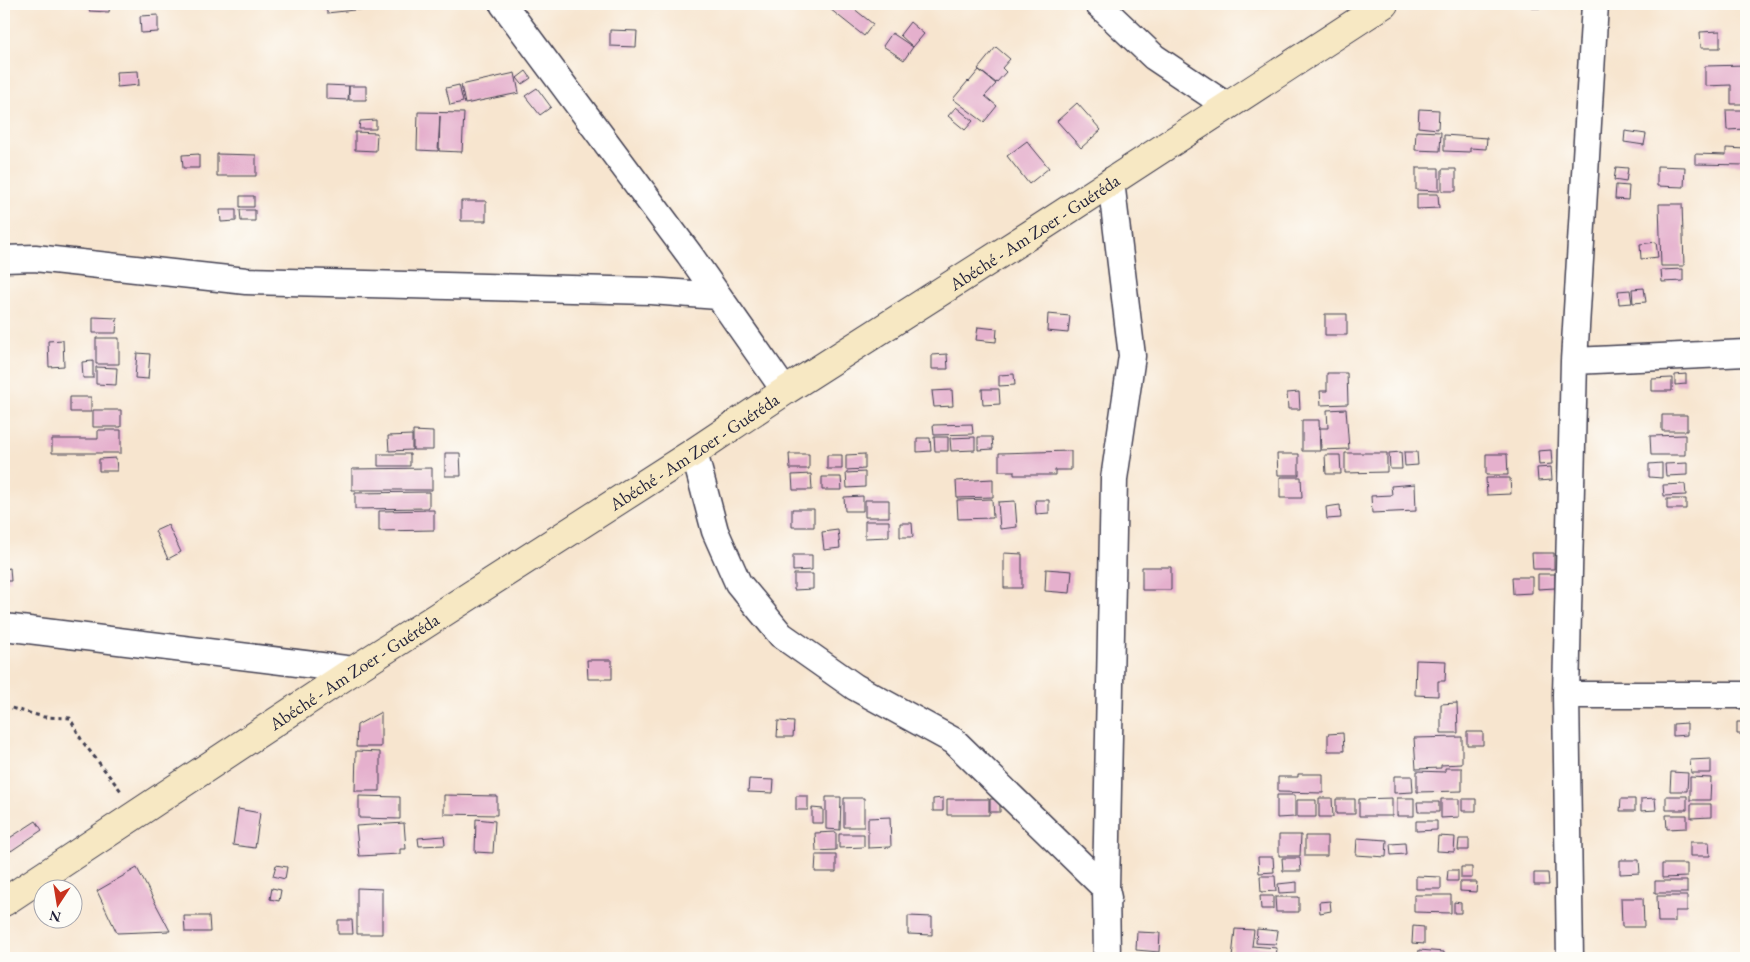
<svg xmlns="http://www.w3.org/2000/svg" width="1750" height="962" font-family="'EB Garamond',serif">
	<rect width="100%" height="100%" fill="#fdfcf7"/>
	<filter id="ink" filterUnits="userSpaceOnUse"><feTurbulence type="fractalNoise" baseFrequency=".02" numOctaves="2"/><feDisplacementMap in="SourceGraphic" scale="10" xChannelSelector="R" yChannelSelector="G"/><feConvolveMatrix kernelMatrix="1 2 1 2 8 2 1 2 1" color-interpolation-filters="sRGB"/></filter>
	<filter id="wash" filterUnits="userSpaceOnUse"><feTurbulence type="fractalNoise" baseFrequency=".0096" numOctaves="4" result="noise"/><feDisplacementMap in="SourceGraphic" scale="20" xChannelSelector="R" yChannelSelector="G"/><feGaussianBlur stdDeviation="1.12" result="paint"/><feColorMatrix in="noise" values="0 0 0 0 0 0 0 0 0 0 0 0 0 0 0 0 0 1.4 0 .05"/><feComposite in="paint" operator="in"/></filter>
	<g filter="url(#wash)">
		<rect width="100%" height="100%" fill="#f7e5cf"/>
		<g id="blocks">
			<path fill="#e5b0cd" d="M90,4H110L109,12L89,11Z
				M326,4H353L354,10L327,13Z
				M355,4H368L369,9L356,10Z
				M834,4H848L873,24L864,36L830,9Z
				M1532,4H1557V8H1532Z
				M158,15V32L141,33L140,16Z
				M910,22L924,34L913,47L900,35Z
				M610,30L637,31L636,47L610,46Z
				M1720,31V48H1701L1700,32Z
				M892,33L913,47L904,60L883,46Z
				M996,47L1010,59L1002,68L1006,72L996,83L978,69Z
				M1746,65V104H1731V85L1705,86V66Z
				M979,70L996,84L985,96L997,106L984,122L953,99L968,81L969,82Z
				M138,71L139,85L117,87L116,72Z
				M526,71L531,78L522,84L517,78Z
				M515,73L519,93L465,104L461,85Z
				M326,85L349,86L348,100L326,99Z
				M459,85L463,102L450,105L446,88Z
				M349,86H366V100H349Z
				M537,88L551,107L540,115L525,96Z
				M1077,103L1101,130L1081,148L1057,121Z
				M956,107L973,121L965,130L948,116Z
				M1419,109L1439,110L1438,129L1418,127Z
				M1726,110H1746V129L1727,130Z
				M418,112L464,113L462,152L439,151L440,116L438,151L417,150Z
				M376,120V129H359L360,121Z
				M1416,131L1441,132L1440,151L1415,150Z
				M1625,131L1646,134L1644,145L1624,142Z
				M355,132L377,133L376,151L355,150Z
				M1444,135L1487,138L1486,149L1470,148V152L1444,151Z
				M1027,141L1049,168L1029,184L1007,156Z
				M1726,148L1746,149V165L1695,164V154L1726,155Z
				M199,154V168H183L182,155Z
				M217,154L256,155V176H217Z
				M1657,166L1685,167L1684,187L1657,186Z
				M1616,167L1628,168L1626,182L1614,180Z
				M1416,168H1439V191L1416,190Z
				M1442,169H1456V191H1442Z
				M1616,185L1629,186L1628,200L1615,199Z
				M1417,194H1438L1439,208L1417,209Z
				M240,196H254V207H240Z
				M461,201H486V221H461Z
				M1659,204H1682L1684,266H1661Z
				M220,210H236V221L221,222Z
				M240,210H255V221H241Z
				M1656,242L1658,257L1641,259L1640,244Z
				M1683,269V281L1662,282L1661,270Z
				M1644,288L1646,302L1633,303L1632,289Z
				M1630,290L1632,303L1619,304L1618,291Z
				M1048,314L1070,316L1068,333L1047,331Z
				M1325,314H1347V335H1325Z
				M93,317L117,318L116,333H93Z
				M978,327L997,329L996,342L976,340Z
				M96,338H119V364H96Z
				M63,340L64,366L49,367L48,341Z
				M137,353L150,354L148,379L135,378Z
				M947,354L948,369H932V355Z
				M93,361V378H83L82,362Z
				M96,367L117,368L116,385L96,384Z
				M1327,373H1347L1348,404L1321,405L1320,391H1327Z
				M1014,374L1015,385L999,386V375Z
				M1686,374V384L1675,385V375Z
				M1672,378V391H1652V379Z
				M982,389H999L1000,404L983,405Z
				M952,390L953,406L934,407L932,391Z
				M1299,392L1300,409H1288L1287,393Z
				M70,397H91V412H70Z
				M1346,409L1349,449L1321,450L1320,428H1328L1327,410Z
				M93,410H121V427H93Z
				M1662,415H1687V431H1662Z
				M1302,420H1319L1320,451H1302Z
				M972,424L973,434L934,435L933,425Z
				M98,430H121V453H52V439H98Z
				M413,431L433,432V450H413Z
				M412,435V450L389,451L388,436Z
				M1685,435V455H1651L1650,436Z
				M934,437H948V451H935Z
				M975,437V450L951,451L950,438Z
				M978,437H992L993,449L978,450Z
				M917,438H930L931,451L917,452Z
				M1551,450L1552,464L1539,465L1538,451Z
				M1071,451V470H1055V475H1014V471H999V453Z
				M1401,452L1402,469H1390L1389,453Z
				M1404,452H1417L1418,465L1405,466Z
				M445,453H460L461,476H445Z
				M1345,453H1387V472L1345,473Z
				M378,454H410V466H378Z
				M789,454H809V469H790Z
				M865,454V469L846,470V455Z
				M1277,454H1299V475H1278Z
				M1486,454H1507L1508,475H1486Z
				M827,455H842V469H827Z
				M1325,455H1340L1341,474H1326Z
				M116,458L117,471H99V459Z
				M1662,463V478L1649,477V464Z
				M1687,463V475L1666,476L1665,464Z
				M1551,467L1552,480L1538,481L1537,468Z
				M432,468V490H352V469Z
				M865,472V487L847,488L846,473Z
				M811,474L812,490H793L792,475Z
				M822,477H841L842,490H822Z
				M1280,477H1301L1302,498H1280Z
				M1486,478H1510L1511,494L1487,495Z
				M993,479V497L957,498L956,481Z
				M1415,484L1416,511L1372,513L1371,496L1392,495L1391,486Z
				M1685,484L1686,495L1664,496L1663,485Z
				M429,492V508L355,509V493Z
				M863,496V511H845L844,497Z
				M992,499L993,518L958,519L957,500Z
				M1667,499H1686V509H1667Z
				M865,500H889V517H865Z
				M1035,500H1049V513L1036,514Z
				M1015,501L1017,527L1000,529L998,502Z
				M1340,505L1341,518L1327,519L1326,507Z
				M792,509H814V527H792Z
				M434,510V530L379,531V511Z
				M865,521H889V537L865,538Z
				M900,523H912L913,537H900Z
				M168,525L181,552L168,559L155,531Z
				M838,530L840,548L824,550L822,532Z
				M1004,553L1022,554V588H1004Z
				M1532,553H1554V569H1533Z
				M793,555H812V570L793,571Z
				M1142,567H1171V590H1142Z
				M10,568L11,581H4V569Z
				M1046,569L1072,571L1070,593L1045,591Z
				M794,574H813V589L794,590Z
				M1538,574H1555V588L1538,589Z
				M1512,577H1532V593L1513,594Z
				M587,660H612V679H588Z
				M1416,660L1446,661L1445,681H1438V696L1415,695Z
				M1457,703L1458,733H1441V704Z
				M381,712V747H356L357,725Z
				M778,721L794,722L793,737H777Z
				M1737,722H1746V734H1737Z
				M1687,723V735L1673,736V724Z
				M1467,732H1483V745H1467Z
				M1343,733L1344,751H1328V734Z
				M1462,737V764L1441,765V768L1416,769L1414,738Z
				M356,751L380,752V791H355Z
				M1711,759V773H1691L1690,760Z
				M1445,768H1462V791L1417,792V771L1445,772Z
				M1671,772L1688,773L1687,791H1670Z
				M1298,774H1323V793L1278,792V777H1298Z
				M1394,776H1412L1413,792L1394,793Z
				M1690,777L1711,778L1710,800H1690Z
				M749,779L774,780L773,793L748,792Z
				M444,795L497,796V815L444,814Z
				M1277,795H1295V817L1277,818Z
				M359,796L400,797V819L359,818Z
				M796,796H808V810H796Z
				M1666,796H1687V810H1666Z
				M826,797H841L840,830L826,829Z
				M844,798H864V827H844Z
				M943,798V811H933V799Z
				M1319,798H1332L1333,817H1319Z
				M1392,798V816H1359V799Z
				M1397,798H1414V816H1397Z
				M1655,798L1656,810L1641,811V799Z
				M947,799H989V815H947Z
				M990,799H1000V812H990Z
				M1336,799H1355V814H1336Z
				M1441,799H1459V817L1441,818Z
				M1462,799H1476V811H1462Z
				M1621,799H1635V811H1620Z
				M1297,800H1316V817H1297Z
				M1417,802H1439V812H1418Z
				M1691,804H1711V817L1691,818Z
				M812,808L823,809V823H812Z
				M238,809L260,813L255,848L233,845Z
				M1666,815H1687V828L1667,829Z
				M890,817L891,847L868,848V818Z
				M476,819L495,821L493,853L475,852Z
				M36,821L42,830L11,851L5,841Z
				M1416,821H1437V830L1416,831Z
				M404,823L406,849H400V854L359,856L356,826Z
				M836,832V850L816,851L815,833Z
				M839,834H864V847L839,848Z
				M1279,835H1301L1300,856H1279Z
				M444,836L445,845L419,846L418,838Z
				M1305,836H1327V856H1305Z
				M1438,836L1455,837L1454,852L1437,851Z
				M1357,838L1387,840L1386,857L1356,855Z
				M1459,839H1469V850H1458Z
				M1690,842H1709L1710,856H1690Z
				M1405,843L1406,854L1391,855L1390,844Z
				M816,855H836V872H815Z
				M1258,857H1273L1274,872L1259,873Z
				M1282,858H1300L1301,871H1283Z
				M1620,860H1639L1640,873L1620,874Z
				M1662,864H1687V877L1662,878Z
				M276,865L287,867L285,879L273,876Z
				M1461,867H1472V878H1461Z
				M137,868L170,931L117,933L97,891Z
				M1448,870H1458V881H1447Z
				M1534,873H1548L1549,885H1534Z
				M1260,876H1275L1276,891L1261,892Z
				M1416,876L1441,877V889H1416Z
				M1655,881H1687V893H1655Z
				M1297,882V892L1279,893L1278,884Z
				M1460,882H1477L1476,892L1460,891Z
				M272,888L281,890L279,901L270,899Z
				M357,888L382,889V934H357Z
				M1414,895H1451V913L1414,912Z
				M1260,896H1273V909H1261Z
				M1657,896H1687V911H1675V922H1658Z
				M1275,897H1299V912H1276Z
				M1621,898H1643L1644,927H1622Z
				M1330,901L1331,911L1320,913L1319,902Z
				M1454,902L1461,903V913H1454Z
				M184,916H209L210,932H185Z
				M908,916L932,917V935L908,934Z
				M338,920H352L353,934H338Z
				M1413,926L1424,927V944L1412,943Z
				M1235,929L1254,930L1252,946L1277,948L1276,958H1232Z
				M1257,929L1278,931L1276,944L1256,943Z
				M1137,932L1160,933L1159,952L1136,950Z
				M1419,950L1444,952V958H1418Z"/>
		</g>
	</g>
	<g filter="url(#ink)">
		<use href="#blocks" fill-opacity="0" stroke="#423f51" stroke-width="1"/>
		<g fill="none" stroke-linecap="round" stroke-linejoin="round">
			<defs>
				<path id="minor" d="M503,4L689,254L785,391
					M1098,4L1154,57L1227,106
					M4,259L35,258L246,281L651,291L718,296
					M1574,361L1746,353
					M694,452L715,531L738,583L781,635L855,687L954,741L1106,889L1108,898
					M4,627L354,670
					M1566,695H1746
					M1107,958L1106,889L1114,479L1132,356L1111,181
					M1570,958L1566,695L1574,361L1595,4"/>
				<g id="secondary">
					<path id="s1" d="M4,902L354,670L694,452L785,391L1031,234L1384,4"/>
				</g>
			</defs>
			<use href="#minor" stroke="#423f51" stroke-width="29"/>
			<use href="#secondary" stroke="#423f51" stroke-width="30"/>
			<path stroke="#423f51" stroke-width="3" stroke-dasharray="4 4" stroke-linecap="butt" d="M4,706L44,717L70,718L82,741L121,791"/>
			<use href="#minor" stroke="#fff" stroke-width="26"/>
			<use href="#secondary" stroke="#f7e8c3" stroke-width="28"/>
		</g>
	</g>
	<g text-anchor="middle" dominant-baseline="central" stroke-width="4" stroke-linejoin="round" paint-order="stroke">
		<g font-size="18" fill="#22223b" stroke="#fdfcf7">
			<text stroke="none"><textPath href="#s1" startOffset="1229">Abéché - Am Zoer - Guéréda</textPath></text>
			<text stroke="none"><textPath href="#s1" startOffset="824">Abéché - Am Zoer - Guéréda</textPath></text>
			<text stroke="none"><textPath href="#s1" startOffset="419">Abéché - Am Zoer - Guéréda</textPath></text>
		</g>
	</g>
	<rect width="1750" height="962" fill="none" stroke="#fdfcf7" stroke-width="20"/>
	<g transform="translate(58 904) rotate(192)"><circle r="24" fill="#fdfcf7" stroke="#a5a5ac"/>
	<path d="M0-4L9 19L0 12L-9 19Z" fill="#c8321e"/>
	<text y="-8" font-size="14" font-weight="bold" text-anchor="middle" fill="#22223b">N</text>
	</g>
</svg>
